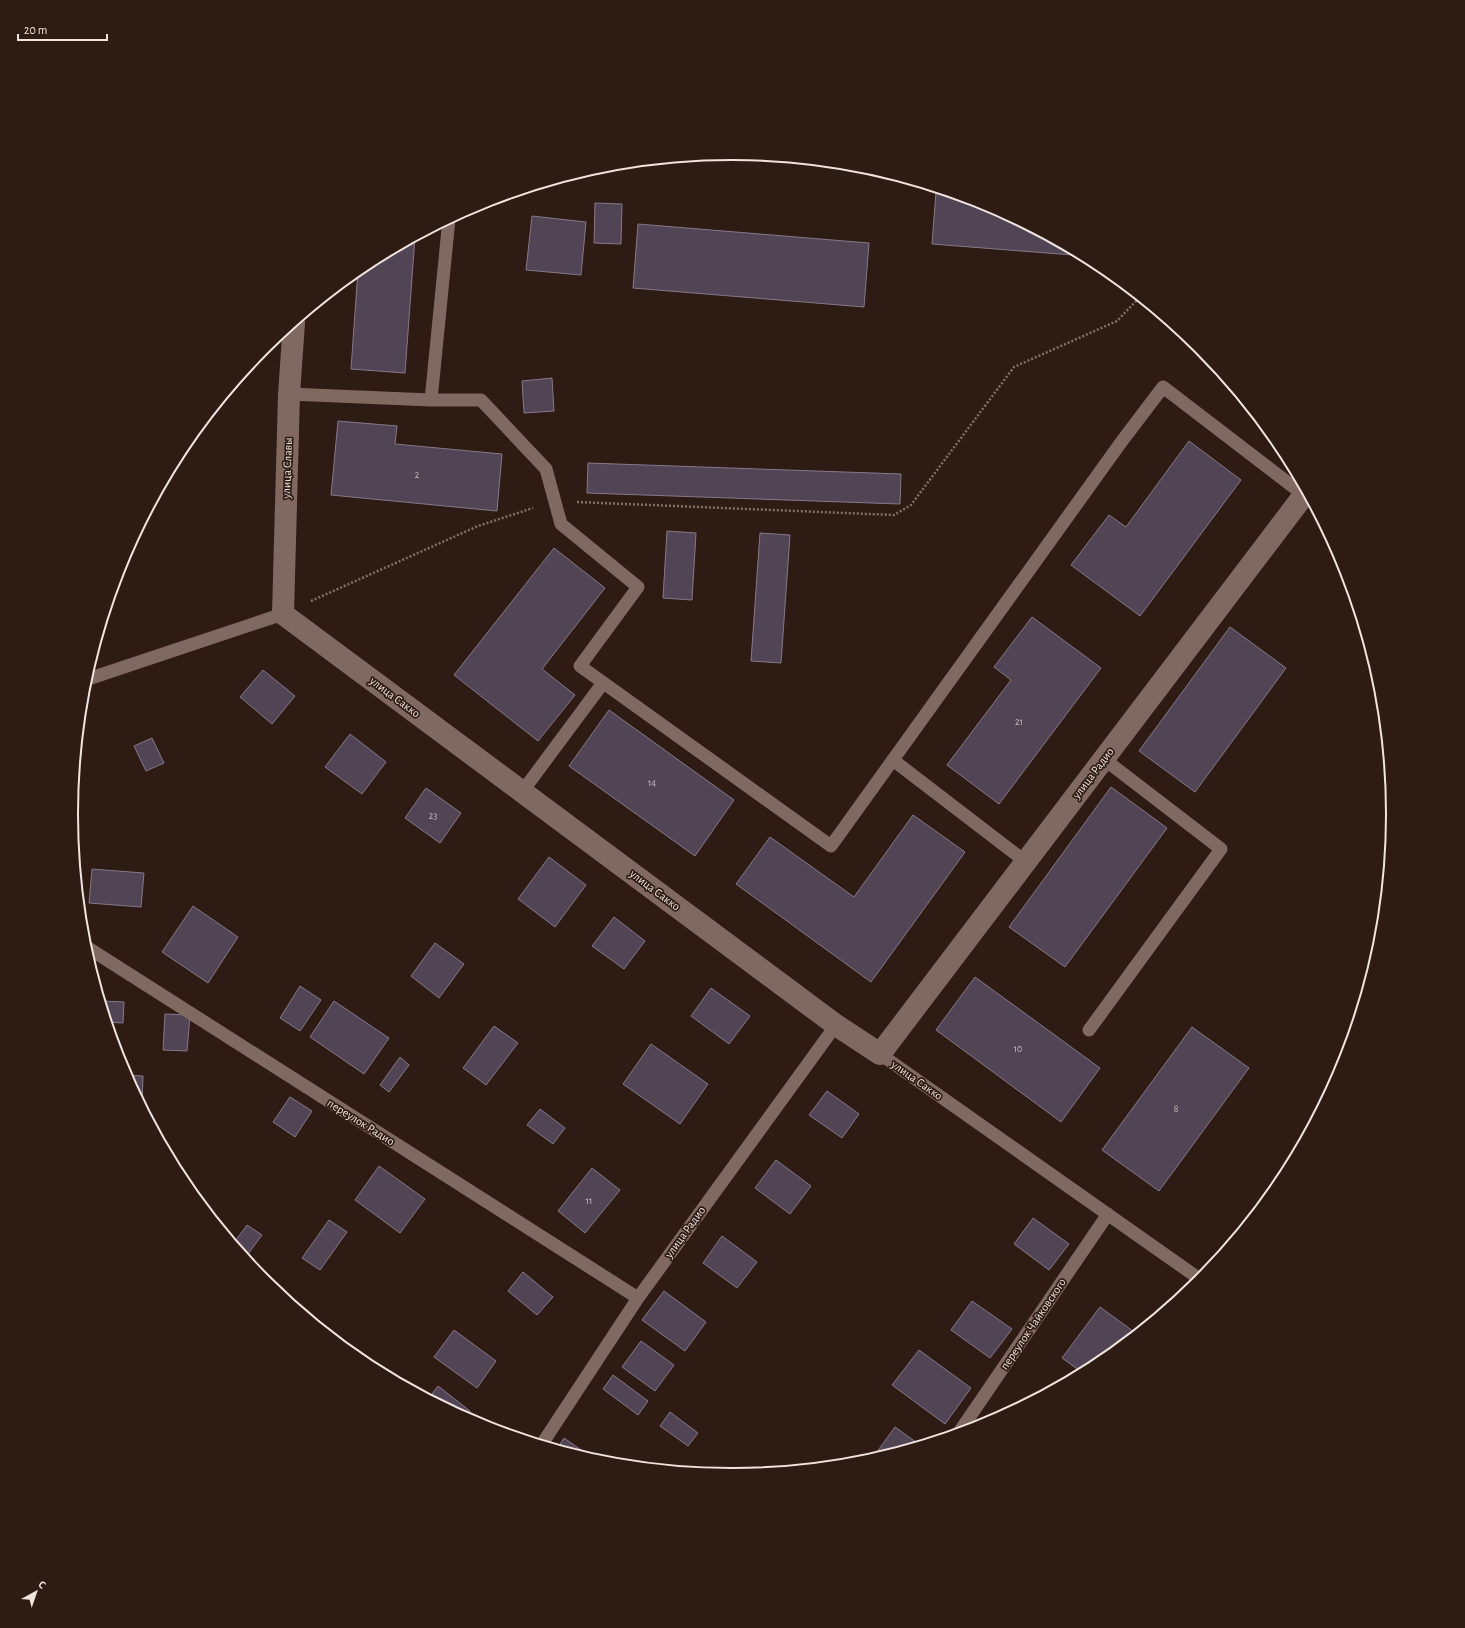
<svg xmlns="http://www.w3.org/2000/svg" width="1465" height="1628" font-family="'Alegreya Sans',sans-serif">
	<rect width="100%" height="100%" fill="#2d1b14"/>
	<path fill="#514455" stroke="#87798a" d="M936,192L954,193L986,203L1085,256L932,244Z
		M595,203L622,204L621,244L594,243Z
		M532,216L586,222L581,275L526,270Z
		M638,224L869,243L864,307L633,288Z
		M415,237L405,373L351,369L358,270L365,264Z
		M552,378L554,411L524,413L522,381Z
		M338,421L397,426L395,444L502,454L497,511L331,495Z
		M1189,441L1241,480L1140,616L1071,565L1109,515L1126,527Z
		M588,463L901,474L900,504L587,493Z
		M667,531L696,533L692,600L663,598Z
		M760,533L790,535L781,663L751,661Z
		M554,548L605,588L542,669L575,695L538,741L454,675Z
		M1032,617L1101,668L999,804L947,765L1011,680L994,667Z
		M1230,627L1286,668L1195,792L1139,751Z
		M263,670L295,696L272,724L240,697Z
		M609,710L734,800L695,856L569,766Z
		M350,734L386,762L362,794L325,767Z
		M152,738L164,763L146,771L134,746Z
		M1111,787L1167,828L1065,967L1009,927Z
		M426,788L461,813L440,843L405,818Z
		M913,815L965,852L871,982L736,884L770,837L854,897Z
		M549,857L586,885L555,927L518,899Z
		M92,869L144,873L141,907L89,903Z
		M193,906L238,937L208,983L162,952Z
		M614,917L645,941L624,969L592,946Z
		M435,943L464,964L439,998L411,976Z
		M975,977L1100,1068L1061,1122L936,1030Z
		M300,986L321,1000L300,1031L280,1018Z
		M711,988L750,1016L729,1044L691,1016Z
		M101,1001L124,1002L123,1023L108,1022Z
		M334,1001L389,1038L364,1074L310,1037Z
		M165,1014L190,1015L187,1051L163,1050Z
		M494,1026L518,1043L486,1085L463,1068Z
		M1192,1027L1249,1068L1159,1191L1102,1150Z
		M651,1044L708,1084L680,1124L623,1084Z
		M400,1057L409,1065L389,1092L380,1085Z
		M125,1075L143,1076L142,1105Z
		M827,1091L859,1114L842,1138L809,1115Z
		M290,1097L312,1111L295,1137L273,1122Z
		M540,1109L565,1128L553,1144L527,1125Z
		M776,1160L811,1186L790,1214L755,1188Z
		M379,1166L425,1199L400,1233L355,1200Z
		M592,1168L620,1190L585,1233L558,1211Z
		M1033,1218L1069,1244L1049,1270L1014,1244Z
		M329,1220L347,1232L320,1270L302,1258Z
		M247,1225L262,1235L245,1258L233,1244Z
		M722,1236L757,1262L737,1288L703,1263Z
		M523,1272L553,1297L537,1315L508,1291Z
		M664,1291L706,1322L685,1351L642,1320Z
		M972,1301L1012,1329L990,1358L951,1330Z
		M1100,1307L1137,1334L1100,1364L1083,1373L1062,1358Z
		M454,1330L496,1361L477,1388L434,1357Z
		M641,1341L674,1365L655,1391L622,1367Z
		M919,1350L971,1388L945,1424L892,1385Z
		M613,1375L648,1401L638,1415L603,1389Z
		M438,1386L470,1411L465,1417L429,1398Z
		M670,1412L698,1433L688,1446L660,1426Z
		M895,1427L920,1445L871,1460Z
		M564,1438L594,1459L593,1460L557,1449Z"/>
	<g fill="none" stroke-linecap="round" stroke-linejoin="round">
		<path stroke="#81716b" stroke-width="2.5" stroke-dasharray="2 2" stroke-linecap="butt" d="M577,502L894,515L911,505L1014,367L1117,321L1140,297
			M311,601L478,526L533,508"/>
		<path stroke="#806961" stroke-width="13" d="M289,394L431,400H481L546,469L561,524L638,587L580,666L831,846L1122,441L1163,387L1304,495
			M431,400L449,219
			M85,680L283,614
			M893,760L1026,862
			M522,792L603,683
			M85,946L638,1298
			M1089,1030L1221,849L1104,759
			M880,1054L1201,1280
			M958,1434L1108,1214
			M542,1444L638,1298L836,1025"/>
		<path stroke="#806961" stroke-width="22" d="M294,323L289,394L283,614L836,1025L880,1054L1307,491"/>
	</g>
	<g text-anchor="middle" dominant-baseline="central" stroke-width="3.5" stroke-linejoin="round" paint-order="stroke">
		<g font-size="10" fill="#c9bcbc">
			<text x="417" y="475">2</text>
			<text x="1019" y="722">21</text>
			<text x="652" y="783">14</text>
			<text x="433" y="816">23</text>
			<text x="1018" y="1049">10</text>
			<text x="1176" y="1109">8</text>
			<text x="589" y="1201">11</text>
		</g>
		<g font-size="12" fill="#f1e4df" stroke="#2d1b14">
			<text transform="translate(287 468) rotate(-88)">улица Славы</text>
			<text transform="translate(395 697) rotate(37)">улица Сакко</text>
			<text transform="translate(1093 773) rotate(-53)">улица Радио</text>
			<text transform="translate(655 890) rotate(37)">улица Сакко</text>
			<text transform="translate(917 1080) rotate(35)">улица Сакко</text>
			<text transform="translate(361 1122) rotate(32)">переулок Радио</text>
			<text transform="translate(685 1232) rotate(-54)">улица Радио</text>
			<text transform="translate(1033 1324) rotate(-56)">переулок Чайковского</text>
		</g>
	</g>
	<path d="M0 0H1465V1628H0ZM78 814a654 654 0 1 1 1308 0a654 654 0 1 1-1308 0Z" fill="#2d1b14" fill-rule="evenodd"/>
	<path fill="none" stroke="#f1e4df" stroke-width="2" d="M78 814a654 654 0 1 1 1308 0a654 654 0 1 1-1308 0Z"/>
	<g transform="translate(36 1592) rotate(40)" stroke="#2d1b14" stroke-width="3" paint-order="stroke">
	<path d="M0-3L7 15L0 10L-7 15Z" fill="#f1e4df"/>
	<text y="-6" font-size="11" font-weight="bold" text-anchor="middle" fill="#f1e4df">С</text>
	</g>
	<path d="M18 34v6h89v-6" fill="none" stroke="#f1e4df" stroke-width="2"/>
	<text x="24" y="34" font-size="12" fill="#f1e4df" stroke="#2d1b14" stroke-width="3" paint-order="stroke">20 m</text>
</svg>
